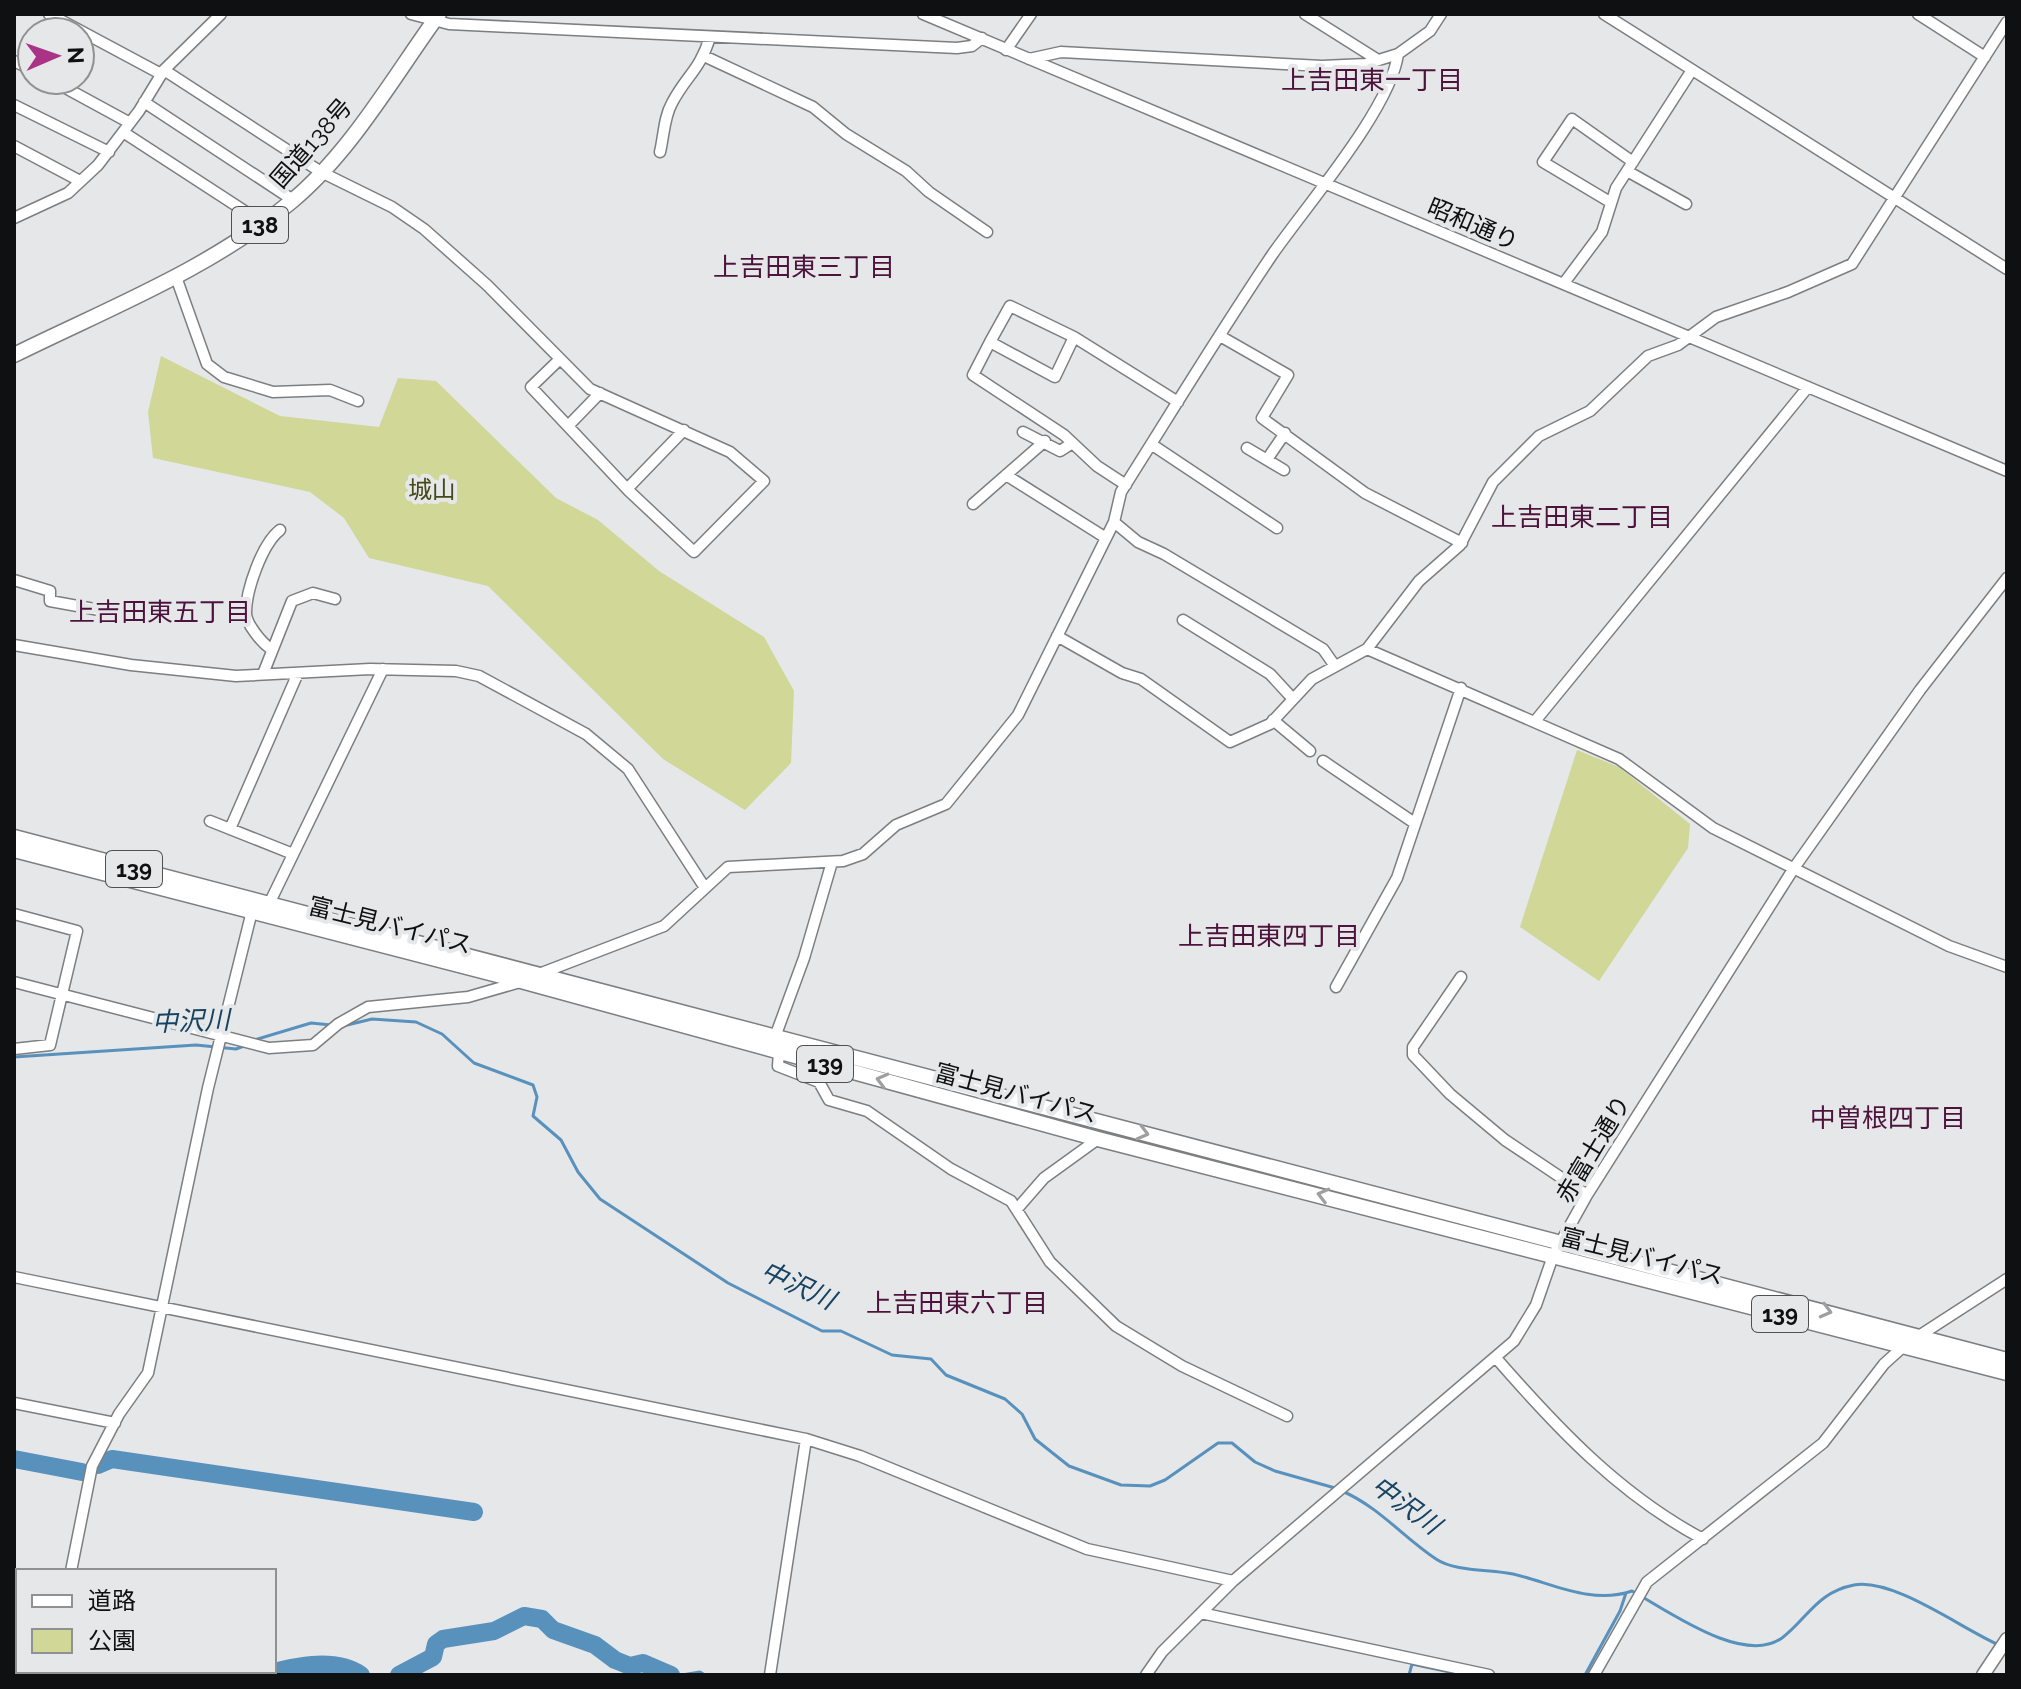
<svg xmlns="http://www.w3.org/2000/svg" width="2021" height="1689" font-family="Raleway,'Noto Sans JP',sans-serif">
	<rect width="100%" height="100%" fill="#e5e7e9"/>
	<path fill="#d0d797" d="M161,356L280,416L379,427L398,378L436,381L556,498L598,520L659,571L764,637L794,691L791,763L745,810L663,759L488,586L369,558L344,518L310,492L153,458L148,412Z
		M1577,750L1619,767L1690,824L1688,848L1599,981L1520,927Z"/>
	<g fill="none" stroke-linecap="round" stroke-linejoin="round">
		<path stroke="#5991bd" stroke-width="3" d="M343,1026L372,1019L416,1022L442,1034L474,1063L533,1085L537,1097L533,1116L561,1140L578,1172L600,1199L728,1283L822,1331H841L892,1355L931,1359L946,1375L1005,1399L1022,1414L1035,1439L1069,1466L1121,1485L1150,1486L1165,1480L1218,1443H1232L1255,1462L1275,1471L1335,1488
			M254,1040L311,1023L331,1025
			M14,1057L196,1045L236,1049L244,1046
			M1342,1491C1379,1507 1403,1537 1436,1559C1455,1572 1491,1569 1513,1574C1552,1583 1591,1605 1632,1591C1667,1610 1743,1666 1782,1638C1807,1619 1817,1592 1854,1585C1894,1578 1962,1629 1999,1645
			M682,1675L700,1672L705,1675
			M1409,1675L1412,1664L1464,1675
			M1585,1675L1620,1611L1626,1593"/>
		<path stroke="#5991bd" stroke-width="18" d="M14,1459L82,1472
			M98,1465L112,1459L474,1512
			M203,1671L220,1675
			M162,1675L167,1671
			M262,1675C291,1667 334,1656 361,1675
			M399,1675L433,1657L436,1644L443,1639L494,1631L524,1616L542,1619L553,1630L595,1645L615,1660L630,1666L643,1663L671,1675"/>
		<defs>
			<path id="minor" d="M49,14L161,74
				M411,14L449,24L957,48L972,46L982,38
				M923,14L2007,471
				M1305,14L1378,60
				M1604,14L2007,269
				M1918,14L1985,57
				M1006,50L1031,14
				M704,56L813,107L846,134L906,171L929,192L987,232
				M1029,59L1061,52L1322,66L1366,64L1398,54L1430,31L1441,14
				M14,61L32,70
				M164,70L321,172L392,207L424,229L487,285L590,389L730,452L764,481L694,552L629,491L531,387L560,359
				M51,80L130,123
				M144,102L293,200
				M14,105L109,152
				M123,132L263,223
				M14,146L80,181
				M660,152C664,135 664,117 672,103C686,76 700,70 710,37
				M1627,171L1686,204
				M1610,202L1543,162L1572,119L1633,162
				M14,218L68,193L98,165L139,111L164,70L221,14
				M176,277L207,364L224,377L273,392L330,390L358,401
				M1564,283L1602,232L1616,188L1692,70
				M1220,336L1288,375L1262,418L1365,493L1462,543
				M1074,337L1055,377L990,342L1010,306L1074,337L1178,402
				M990,342L973,375L1064,435L1097,466L1126,485
				M569,425L600,393
				M1023,432L1060,451L1071,444
				M1151,444L1277,528
				M1247,448L1284,470
				M1268,458L1285,433
				M1006,475L1106,538
				M627,489L684,430
				M973,504L1045,441
				M1114,522L1138,542L1164,554L1323,649L1335,666
				M14,580L50,591V601L105,611
				M1183,620L1270,674L1293,699
				M1057,636L1122,673L1141,679L1230,742L1270,724L1312,679L1367,649L1419,581L1460,545L1493,482L1539,436L1590,411L1648,356L1678,345L1716,317L1788,292L1852,264L2007,22
				M14,645L131,665L236,676L370,669L456,671L479,676L586,734L628,769L705,888
				M271,649C262,643 246,624 246,613C246,590 262,544 280,530
				M1367,649L1619,759L1713,828L1949,946L2007,967
				M263,674L292,601L313,593L335,599
				M1273,720L1310,751
				M1536,720L1808,387
				M1323,761L1413,822
				M210,821L293,854
				M230,829L298,673
				M269,904L383,669
				M14,914L77,931L50,1045L14,1049
				M539,974L664,926L728,867L843,861L863,854L896,825L946,804L1018,715L1114,522L1121,492C1171,413 1220,332 1272,255C1306,206 1391,108 1398,54
				M1461,977L1413,1047V1055L1450,1094L1505,1140L1587,1195
				M14,982L269,1048L313,1045L338,1024L368,1007L468,997L520,982
				M1336,987L1397,878L1461,688
				M775,1037L804,958L832,862
				M779,1052L778,1066L819,1082L829,1100L867,1111L951,1169L1011,1201L1050,1262L1116,1326L1182,1366L1287,1416
				M1017,1209L1044,1178L1098,1139
				M14,1277L806,1439L860,1456L1087,1549L1233,1581
				M1496,1358C1557,1428 1620,1495 1703,1539
				M14,1403L115,1423
				M71,1571L92,1466L119,1414L148,1373L208,1088L253,907
				M1201,1613L1489,1675
				M66,1671L67,1675
				M770,1675L806,1439
				M1146,1675L1162,1652L1233,1581L1514,1341L1536,1305L1553,1256L1587,1195L1794,868L1920,690L2007,578
				M1594,1675L1647,1582L1823,1443L1884,1364L1905,1345L2007,1279"/>
			<path id="major" d="M1983,1675L2007,1639"/>
			<path id="highway" d="M14,355C109,308 210,269 292,201C351,152 394,76 439,14
				M14,837L2007,1360
				M14,850L521,981L1098,1139L2007,1373"/>
		</defs>
		<use href="#minor" stroke="#7c7e80" stroke-width="13"/>
		<use href="#major" stroke="#7c7e80" stroke-width="15"/>
		<use href="#highway" stroke="#7c7e80" stroke-width="17"/>
		<use href="#minor" stroke="#fff" stroke-width="10"/>
		<use href="#major" stroke="#fff" stroke-width="12"/>
		<use href="#highway" stroke="#fff" stroke-width="14"/>
	</g>
	<defs><path id="oneway-chevron" d="M-2-3.5L2.5 0L-2 3.5" fill="none" stroke-width="1.6" stroke-linecap="round" stroke-linejoin="round" transform="scale(2)"/></defs>
	<g stroke="#9f9fa0">
		<use href="#oneway-chevron" transform="translate(882 1080) rotate(-165)"/>
		<use href="#oneway-chevron" transform="translate(1143 1133) rotate(15)"/>
		<use href="#oneway-chevron" transform="translate(1323 1195) rotate(-166)"/>
		<use href="#oneway-chevron" transform="translate(1826 1311) rotate(15)"/>
	</g>
	<g text-anchor="middle" dominant-baseline="central" stroke-width="8" stroke-linejoin="round" paint-order="stroke">
		<g fill="#e5e7e9" stroke="#4f5052" stroke-width="2">
			<rect x="232" y="207" width="56" height="36" rx="6"/>
			<rect x="106" y="851" width="56" height="36" rx="6"/>
			<rect x="797" y="1046" width="56" height="36" rx="6"/>
			<rect x="1752" y="1296" width="56" height="36" rx="6"/>
		</g>
		<g font-size="22" font-weight="bold" fill="#0f1011">
			<text x="260" y="225">138</text>
			<text x="134" y="869">139</text>
			<text x="825" y="1064">139</text>
			<text x="1780" y="1314">139</text>
		</g>
		<g font-size="24" fill="#0f1011" stroke="#e5e7e9">
			<text transform="translate(311 143) rotate(-49)">国道138号</text>
			<text transform="translate(1473 224) rotate(23)">昭和通り</text>
			<text transform="translate(390 925) rotate(14)">富士見バイパス</text>
			<text transform="translate(1016 1093) rotate(15)">富士見バイパス</text>
			<text transform="translate(1593 1149) rotate(-59)">赤富士通り</text>
			<text transform="translate(1642 1256) rotate(14)">富士見バイパス</text>
		</g>
		<g font-size="24" fill="#464917" stroke="#e5e7e9">
			<text x="432" y="489">城山</text>
		</g>
		<g font-size="26" fill="#4d133c" stroke="#e5e7e9">
			<text x="1372" y="80">上吉田東一丁目</text>
			<text x="804" y="267">上吉田東三丁目</text>
			<text x="1582" y="517">上吉田東二丁目</text>
			<text x="160" y="612">上吉田東五丁目</text>
			<text x="1269" y="936">上吉田東四丁目</text>
			<text x="1888" y="1118">中曽根四丁目</text>
			<text x="957" y="1303">上吉田東六丁目</text>
		</g>
		<g font-size="26" font-style="italic" fill="#174261" stroke="#e5e7e9">
			<text transform="translate(191 1021) rotate(-2)">中沢川</text>
			<text transform="translate(798 1285) rotate(25)">中沢川</text>
			<text transform="translate(1406 1505) rotate(36)">中沢川</text>
		</g>
	</g>
	<rect width="2021" height="1689" fill="none" stroke="#0f1011" stroke-width="32"/>
	<rect x="16" y="1569" width="260" height="104" fill="#e5e7e9" stroke="#8f9193" stroke-width="2"/>
	<rect x="32" y="1595" width="40" height="12" fill="#ffffff" stroke="#8f9193" stroke-width="2"/>
	<text x="88" y="1609" font-size="24" fill="#0f1011">道路</text>
	<rect x="32" y="1629" width="40" height="24" fill="#d0d797" stroke="#8f9193" stroke-width="2"/>
	<text x="88" y="1649" font-size="24" fill="#0f1011">公園</text>
	<g transform="translate(56 56) rotate(88)"><circle r="38" fill="#e5e7e9" stroke="#8f9193" stroke-width="2"/>
	<path d="M0-6L14 30L0 20L-14 30Z" fill="#aa3287"/>
	<text y="-12" font-size="22" font-weight="bold" text-anchor="middle" fill="#0f1011">N</text>
	</g>
</svg>
